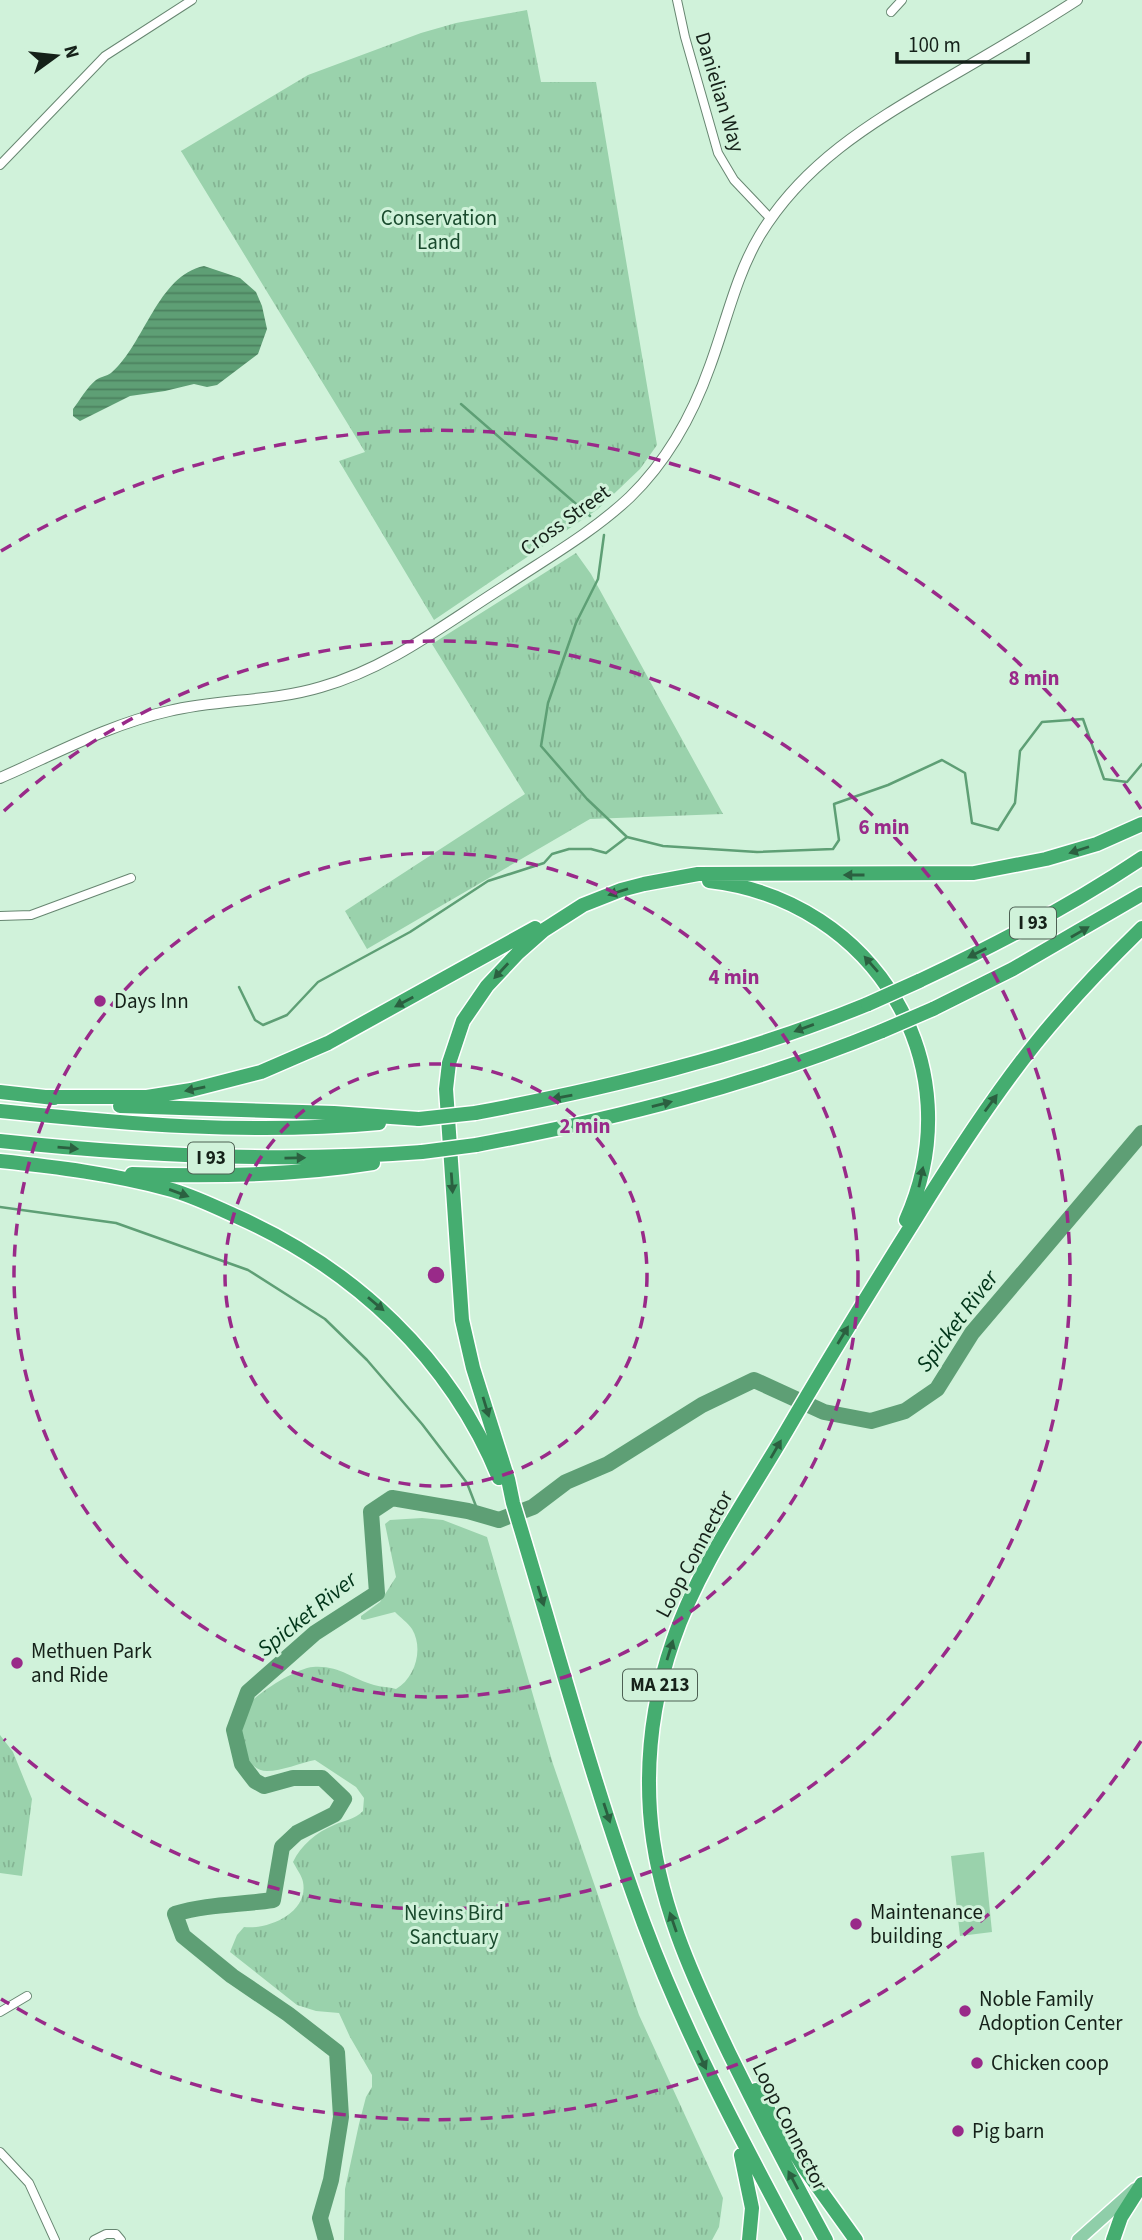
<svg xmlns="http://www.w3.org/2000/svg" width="1142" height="2240" font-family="'Source Sans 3',sans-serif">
	<defs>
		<pattern id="park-tufts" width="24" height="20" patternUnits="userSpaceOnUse" patternTransform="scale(1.75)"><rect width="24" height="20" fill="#9ad2ac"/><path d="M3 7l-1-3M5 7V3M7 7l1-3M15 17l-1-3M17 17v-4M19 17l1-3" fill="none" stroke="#84b493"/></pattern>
		<pattern id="water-rules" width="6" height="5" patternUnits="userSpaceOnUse" patternTransform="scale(1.75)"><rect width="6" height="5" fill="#5e9f75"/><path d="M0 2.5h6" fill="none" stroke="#4c815f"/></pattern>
	</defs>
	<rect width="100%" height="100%" fill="#d0f2da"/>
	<path fill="#9ad2ac" d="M984,1852L992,1932L960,1936L951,1856Z"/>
	<path fill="url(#park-tufts)" d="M527,10L541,82H596L657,445L640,469L598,509L434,620L339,461L365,452L181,151L308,75L421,33L456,23Z
		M576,553L591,574L723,814L590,819L367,949L345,911L525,794L432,644Z
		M422,1518L443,1520L487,1537L553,1764L639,2015L723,2198L719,2227L712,2240H344L345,2189L359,2124L366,2097L372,2087V2075L350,2037L339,2013L316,2011L297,2005L230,1952L237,1935L244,1927C268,1930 309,1913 303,1882C302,1876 296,1868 293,1862C301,1845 317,1832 334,1825C345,1820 354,1820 363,1811L364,1798L356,1787L315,1760C300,1763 282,1771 267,1771C240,1771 235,1721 249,1704C259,1692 297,1668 313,1667C339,1665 352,1679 374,1685C381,1687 389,1687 396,1689C415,1678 424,1649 412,1629C408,1623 400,1617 395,1612L364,1620L361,1619V1616L380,1602L396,1577L385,1524L390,1520Z
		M0,1735L13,1752L32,1799L22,1876L0,1873Z"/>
	<path fill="url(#water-rules)" d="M204,266L240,278L256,292L262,306L267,329L258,354L217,385L207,387L194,384L165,391L130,396L80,421L73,416V409C80,400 87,387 96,380C100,377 107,376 111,373C145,344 157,276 204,266Z"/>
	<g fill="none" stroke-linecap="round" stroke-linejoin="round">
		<path stroke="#5e9f75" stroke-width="2.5" d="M461,404L590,516
			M604,535L598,579L576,623L548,703L541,746L587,799L627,837L663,846L757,852L833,849L839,840L834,804L888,785L942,760L965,773L972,823L998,830L1015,803L1020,751L1042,722L1083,719L1104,779L1127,782L1142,764
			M239,987L255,1020L263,1025L287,1015L318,982L410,932L488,881L544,863L552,854L569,849H591L606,853L627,837
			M0,1207L116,1223L248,1270L325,1319L367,1360L422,1424L467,1483L479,1514"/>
		<path stroke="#5e9f75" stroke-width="16" d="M326,2240L320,2218L331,2180L341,2117L337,2052L288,2014L232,1976L183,1936L175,1914C207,1904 240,1905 273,1900L282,1847L297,1833L335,1814L344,1799L322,1778H293L264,1786L255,1781L242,1764L234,1730L248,1692L315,1633L377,1593L371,1512L392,1498L468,1511L499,1520L533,1507L566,1482L608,1464L702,1405L754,1380L824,1412L871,1421L905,1411L937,1389L972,1333L1142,1133"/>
		<defs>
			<path id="minor" d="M677,0L685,37L718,153L734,180L771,219
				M891,12L902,0
				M0,165L105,56L192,0
				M0,916L31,915L131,878
				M0,2012L27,1996
				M0,2152L29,2183L55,2240
				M94,2240L106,2234H116L121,2240"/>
			<path id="tertiary" d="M0,778C55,754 110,724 169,711C219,699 271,702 321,687C389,668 446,623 505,586C547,558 593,532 630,497C667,461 693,414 710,366C726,323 736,275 760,235C803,164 869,124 939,83C986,56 1032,29 1077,0"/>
			<path id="primary" d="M1078,2240L1135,2189"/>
			<path id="motorway" d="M709,881C875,900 975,1066 906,1220
				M919,981C996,945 1072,905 1142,858
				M933,1009L1013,969L1142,894
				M0,1092L54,1098
				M45,1097H147L191,1090L261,1072L328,1043L535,928
				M120,1106L334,1113L419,1119
				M0,1111C126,1124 252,1135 379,1123
				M475,1113C609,1088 741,1056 868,1004
				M0,1141C141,1156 281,1163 422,1152
				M476,1145C615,1119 751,1085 882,1031
				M0,1161C57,1167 113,1174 168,1189C192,1195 215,1207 238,1217C354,1269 450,1358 499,1478
				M132,1174C213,1177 293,1176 373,1163
				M756,2090L805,2169L856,2240
				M741,2155L752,2208L749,2240
				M795,2240C740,2137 685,2034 644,1924C593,1786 556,1643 513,1503L508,1479L473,1368L462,1320L446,1089L449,1063L463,1021L487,986L518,953L544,930L583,905L621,890L644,884L698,874L974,873L1046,859L1097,844L1142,824
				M826,2240C792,2178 760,2116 729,2053C692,1976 656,1898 650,1812C646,1754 654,1696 673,1641C698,1567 748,1497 787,1430C829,1358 872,1288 916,1218C953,1158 991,1099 1035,1044C1068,1003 1104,965 1142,928
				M1113,2240L1121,2217L1142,2184"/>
		</defs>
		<use href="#minor" stroke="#678671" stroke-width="10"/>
		<use href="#tertiary" stroke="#678671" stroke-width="12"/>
		<use href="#primary" stroke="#fff" stroke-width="15"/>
		<use href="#motorway" stroke="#fff" stroke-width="17"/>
		<use href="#minor" stroke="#fff" stroke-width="8"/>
		<use href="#tertiary" stroke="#fff" stroke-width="10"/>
		<use href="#primary" stroke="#8fcea9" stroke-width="12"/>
		<use href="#motorway" stroke="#45ad70" stroke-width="14"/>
		<defs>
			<path id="motorway-bridge" d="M868,1004L919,981
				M882,1031L933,1009
				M419,1119L475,1113
				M422,1152L476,1145"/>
		</defs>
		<use href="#motorway-bridge" stroke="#fff" stroke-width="17" stroke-linecap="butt"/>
		<use href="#motorway-bridge" stroke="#45ad70" stroke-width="14"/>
	</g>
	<defs><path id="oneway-solid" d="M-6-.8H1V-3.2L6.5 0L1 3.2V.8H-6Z" transform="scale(1.75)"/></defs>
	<g fill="#2b6040">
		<use href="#oneway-solid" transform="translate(1079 850) rotate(162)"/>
		<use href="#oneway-solid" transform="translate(854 875) rotate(-180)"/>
		<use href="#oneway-solid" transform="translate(618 892) rotate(162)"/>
		<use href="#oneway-solid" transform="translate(1080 932) rotate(-30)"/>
		<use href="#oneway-solid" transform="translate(977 953) rotate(153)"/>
		<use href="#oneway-solid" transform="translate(871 964) rotate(-131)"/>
		<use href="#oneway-solid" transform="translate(501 971) rotate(133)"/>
		<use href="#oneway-solid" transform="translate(404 1002) rotate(152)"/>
		<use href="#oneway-solid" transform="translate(804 1028) rotate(160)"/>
		<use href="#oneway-solid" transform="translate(195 1089) rotate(168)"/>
		<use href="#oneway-solid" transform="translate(562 1097) rotate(170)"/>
		<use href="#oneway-solid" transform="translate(991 1103) rotate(-54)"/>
		<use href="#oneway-solid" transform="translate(662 1104) rotate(-14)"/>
		<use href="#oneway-solid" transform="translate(68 1148) rotate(5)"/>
		<use href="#oneway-solid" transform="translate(295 1158) rotate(-1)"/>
		<use href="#oneway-solid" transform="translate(921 1177) rotate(-78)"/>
		<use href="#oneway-solid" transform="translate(452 1183) rotate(86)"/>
		<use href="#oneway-solid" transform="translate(179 1193) rotate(20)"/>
		<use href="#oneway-solid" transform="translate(376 1304) rotate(40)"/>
		<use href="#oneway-solid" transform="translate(843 1335) rotate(-59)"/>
		<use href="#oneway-solid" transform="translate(486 1407) rotate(73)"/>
		<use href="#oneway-solid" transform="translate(776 1449) rotate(-60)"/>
		<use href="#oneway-solid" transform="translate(541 1596) rotate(73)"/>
		<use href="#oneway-solid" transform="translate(670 1650) rotate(-73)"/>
		<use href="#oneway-solid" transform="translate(607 1813) rotate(72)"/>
		<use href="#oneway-solid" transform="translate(673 1922) rotate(-109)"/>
		<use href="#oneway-solid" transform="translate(702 2060) rotate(65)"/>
		<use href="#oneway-solid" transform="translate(793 2180) rotate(-118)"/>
	</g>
	<g fill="none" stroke="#992a89" stroke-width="3.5" stroke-dasharray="12 9">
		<circle cx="436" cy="1275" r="211"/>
		<circle cx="436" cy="1275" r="422"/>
		<path d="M4 811A634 634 0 1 1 4 1739"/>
		<path d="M1141 1741A845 845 0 0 1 1 1999M1 551A845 845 0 0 1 1141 809"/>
	</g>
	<g fill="#992a89" stroke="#d0f2da" stroke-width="2.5">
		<circle cx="100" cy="1001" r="7"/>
		<circle cx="17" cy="1663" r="7"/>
		<circle cx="856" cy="1924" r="7"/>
		<circle cx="965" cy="2011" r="7"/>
		<circle cx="977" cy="2063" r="7"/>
		<circle cx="958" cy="2131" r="7"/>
	</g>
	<g text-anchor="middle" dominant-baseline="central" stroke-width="6" stroke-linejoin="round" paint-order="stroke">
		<g fill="#d0f2da" stroke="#4d6053" stroke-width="2">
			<rect x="1010" y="907.5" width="46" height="31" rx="5"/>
			<rect x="188" y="1142.5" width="46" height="31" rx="5"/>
			<rect x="623" y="1669.5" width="74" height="31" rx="5"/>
		</g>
		<g font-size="19" font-weight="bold" fill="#152119">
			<text x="1033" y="923">I 93</text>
			<text x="211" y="1158">I 93</text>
			<text x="660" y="1685">MA 213</text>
		</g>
		<g font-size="21" fill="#152119" stroke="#d0f2da">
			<text transform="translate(720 92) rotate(73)">Danielian Way</text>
			<text transform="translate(565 520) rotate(-36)">Cross Street</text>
			<text transform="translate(694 1554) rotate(-62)">Loop Connector</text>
			<text transform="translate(790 2126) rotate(63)">Loop Connector</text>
		</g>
		<g font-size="21" fill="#194a2d" stroke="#d0f2da">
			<text x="439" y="218">Conservation<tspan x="439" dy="24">Land</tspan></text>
			<text x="454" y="1913">Nevins Bird<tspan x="454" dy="24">Sanctuary</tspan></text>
		</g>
		<g font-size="21" fill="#152119" stroke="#d0f2da" text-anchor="start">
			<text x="114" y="1001">Days Inn</text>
			<text x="31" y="1651">Methuen Park<tspan x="31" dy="24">and Ride</tspan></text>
			<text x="870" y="1912">Maintenance<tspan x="870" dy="24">building</tspan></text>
			<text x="979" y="1999">Noble Family<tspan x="979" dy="24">Adoption Center</tspan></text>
			<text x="991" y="2063">Chicken coop</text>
			<text x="972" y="2131">Pig barn</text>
		</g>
		<g font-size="23" font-style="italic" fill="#003519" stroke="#d0f2da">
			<text transform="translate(957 1321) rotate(-53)">Spicket River</text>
			<text transform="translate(307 1614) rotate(-39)">Spicket River</text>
		</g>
	</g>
	<circle cx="436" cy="1275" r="10" fill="#992a89" stroke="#d0f2da" stroke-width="3.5"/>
	<g font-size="21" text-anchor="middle" font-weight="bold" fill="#992a89" stroke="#d0f2da" stroke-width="6" stroke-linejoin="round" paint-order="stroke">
		<text x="1034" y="685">8 min</text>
		<text x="884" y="834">6 min</text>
		<text x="734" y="984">4 min</text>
		<text x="585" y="1133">2 min</text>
	</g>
	<g transform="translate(56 56) rotate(75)" stroke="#d0f2da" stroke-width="5" paint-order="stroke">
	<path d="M0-5L12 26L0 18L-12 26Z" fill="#152119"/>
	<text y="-10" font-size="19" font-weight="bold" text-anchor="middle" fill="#152119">N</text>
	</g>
	<path d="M897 52v10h131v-10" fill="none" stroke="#152119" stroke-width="3.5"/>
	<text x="908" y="52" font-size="21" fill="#152119" stroke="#d0f2da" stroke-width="5" paint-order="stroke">100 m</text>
</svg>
